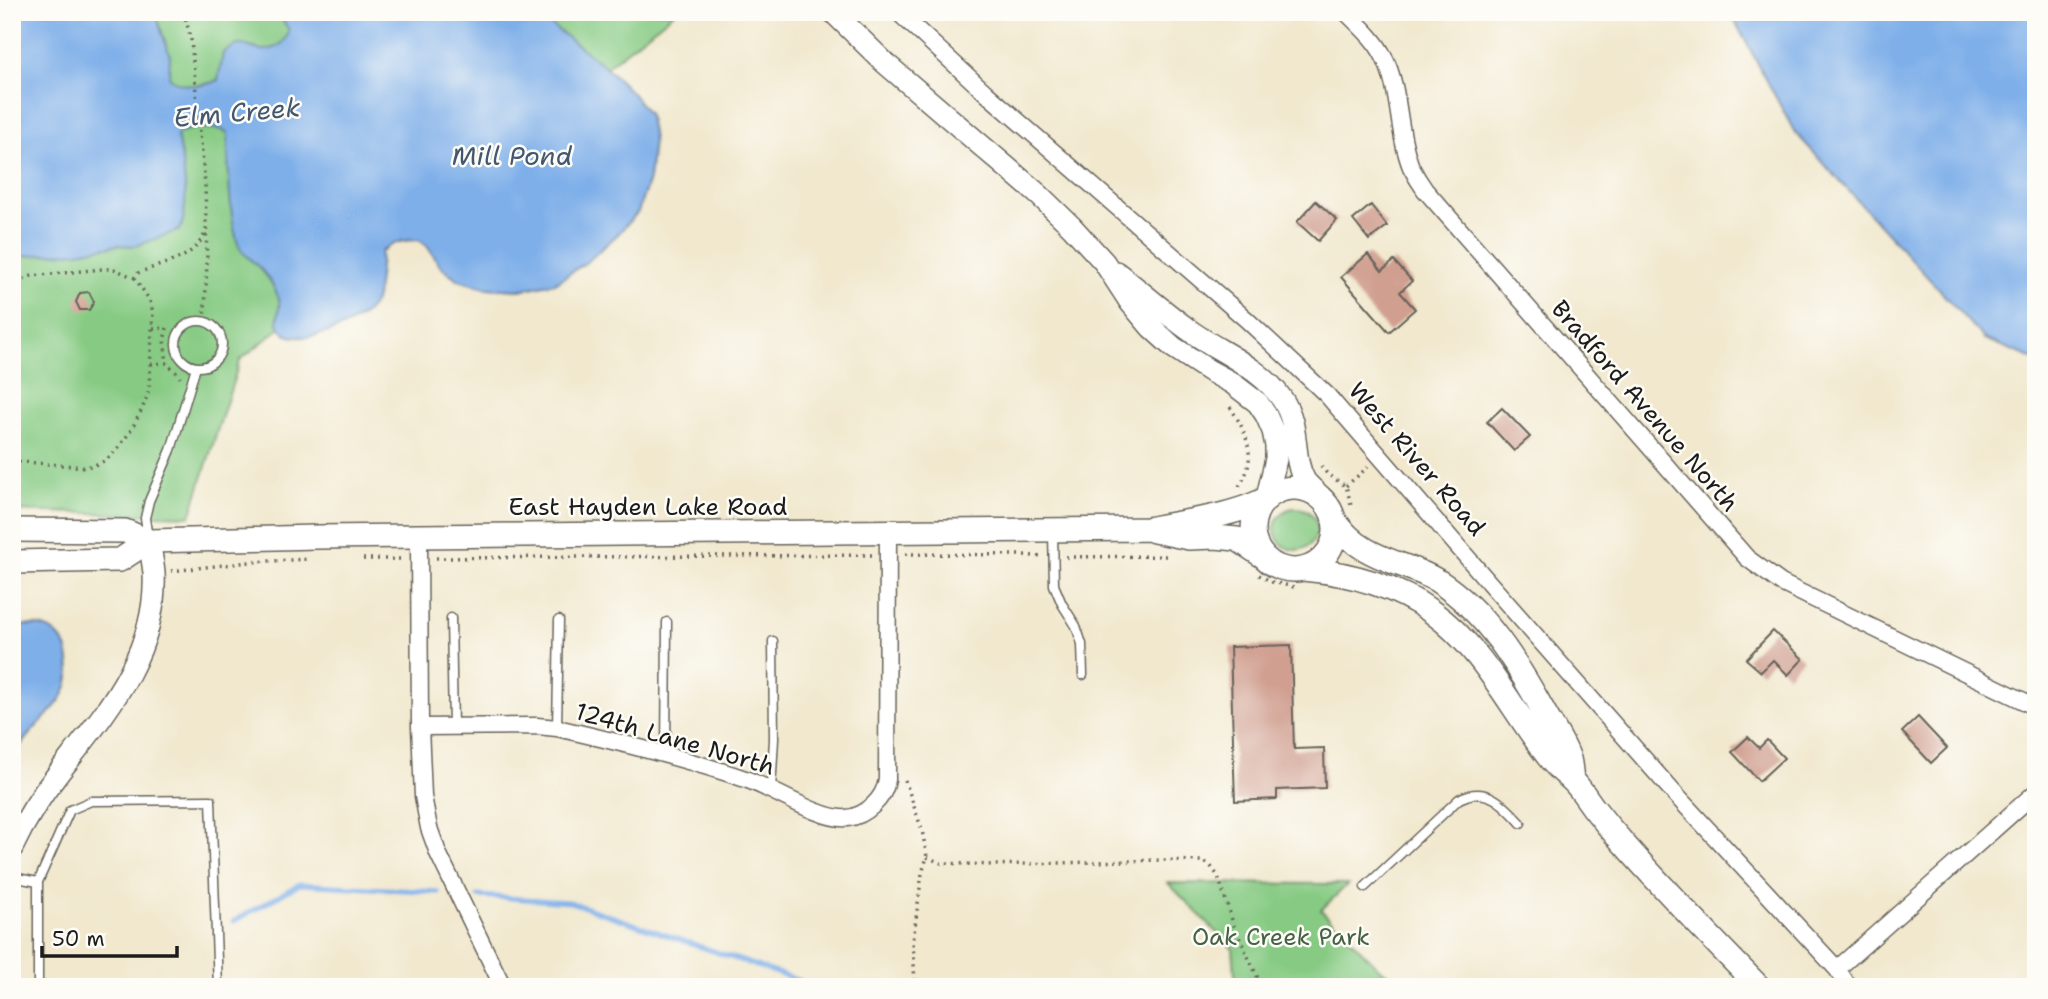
<svg xmlns="http://www.w3.org/2000/svg" width="2048" height="999" font-family="'Shantell Sans',sans-serif">
	<rect width="100%" height="100%" fill="#fdfcf7"/>
	<filter id="ink" filterUnits="userSpaceOnUse"><feTurbulence type="fractalNoise" baseFrequency=".0143" numOctaves="2"/><feDisplacementMap in="SourceGraphic" scale="14" xChannelSelector="R" yChannelSelector="G"/><feConvolveMatrix kernelMatrix="1 2 1 2 8 2 1 2 1" color-interpolation-filters="sRGB"/></filter>
	<filter id="wash" filterUnits="userSpaceOnUse"><feTurbulence type="fractalNoise" baseFrequency=".00686" numOctaves="4" result="noise"/><feDisplacementMap in="SourceGraphic" scale="28" xChannelSelector="R" yChannelSelector="G"/><feGaussianBlur stdDeviation="1.57" result="paint"/><feColorMatrix in="noise" values="0 0 0 0 0 0 0 0 0 0 0 0 0 0 0 0 0 1.4 0 .05"/><feComposite in="paint" operator="in"/></filter>
	<g filter="url(#wash)">
		<rect width="100%" height="100%" fill="#f1e8ce"/>
		<path fill="#86ca83" stroke="#517350" stroke-width="2" d="M12,12H675L240,360L190,516L12,511Z
			M1275 529a21 21 0 1 1 42 0a21 21 0 1 1-42 0Z
			M1168,883L1348,884L1321,910L1381,970L1413,987H1236L1233,949Z"/>
		<path fill="#7eafe9" stroke="#4d6682" stroke-width="2" d="M12,12H155L170,56L169,77C180,88 205,87 218,80L223,53C228,50 234,45 239,45C247,44 255,50 263,50C275,50 287,43 289,30L283,21L280,12H534L606,67L631,92L649,115L653,140L649,179L638,212L618,234L588,261L555,283L519,290L485,288L459,280L441,267L427,246L419,240C404,240 392,242 381,252C380,264 379,296 373,305C362,324 298,349 282,331C273,320 281,312 279,300C279,299 276,291 275,290C271,280 261,268 252,261C248,257 244,254 241,250C228,227 228,160 228,133C218,126 186,126 177,135C183,165 191,200 180,230L136,246L118,245L78,252L12,257Z
			M1730,12H2036V360L1984,339L1794,131Z
			M12,625C35,625 52,623 65,645C68,650 68,655 69,661C75,703 38,717 19,748C16,752 14,758 12,763Z"/>
		<g fill="none" stroke-linecap="round" stroke-linejoin="round">
			<path stroke="#7eafe9" stroke-width="5" d="M478,896L570,902L818,987
				M234,921L300,884L438,892"/>
		</g>
		<g id="blocks">
			<path fill="#d09f90" d="M1316,201L1337,220L1318,241L1297,222Z
				M1371,205L1387,226L1369,240L1353,220Z
				M1368,254L1382,271L1394,261L1412,281L1400,292L1415,309L1389,332L1341,277Z
				M89,292L94,302L89,310H80L76,302L80,293Z
				M1502,408L1530,437L1514,451L1487,422Z
				M1773,631L1803,659L1788,675L1773,660L1761,672L1746,659Z
				M1291,645L1294,749L1324,748L1325,788L1277,790V799L1235,801L1230,647Z
				M1918,717L1947,748L1931,763L1902,732Z
				M1748,737L1759,748L1767,740L1784,758L1759,781L1732,752Z"/>
		</g>
	</g>
	<g filter="url(#ink)">
		<use href="#blocks" fill-opacity="0" stroke="#67635a" stroke-width="2"/>
		<g fill="none" stroke-linecap="round" stroke-linejoin="round">
			<defs>
				<path id="service" d="M176 344a23 23 0 1 1 46 0a23 23 0 1 1-46 0Z
					M1053,531L1054,585L1062,604L1076,626L1082,644L1083,675
					M148,538L145,518L149,501L171,450L196,367
					M451,618L453,726
					M557,728L559,620
					M666,756L667,622
					M771,790L774,739L773,641
					M12,877L38,882
					M1365,887L1459,799C1486,785 1503,803 1521,823
					M94,987L38,986V882L70,810L91,801L211,800L218,987"/>
				<path id="minor" d="M898,12L987,94L1247,320L1327,395L1491,585L1674,793L1837,969L1849,987
					M1346,12C1360,26 1375,39 1384,57C1401,91 1397,132 1411,167C1415,175 1420,183 1425,190L1747,558L1781,583L2036,707
					M419,535L420,727L423,796L429,828L438,853L503,987
					M420,727L537,726L557,728C619,742 688,759 748,780C773,789 823,821 847,818C866,816 884,799 887,780L888,532
					M1837,969L2036,792"/>
				<path id="tertiary" d="M833,12L885,63L1039,195L1072,227L1104,262L1130,302L1151,327L1173,347L1208,370L1232,383L1258,403L1266,415L1273,431L1276,446V459L1267,497
					M1116,272C1142,292 1166,314 1192,332C1223,354 1260,367 1282,399C1301,427 1291,457 1305,481C1309,486 1315,491 1320,496
					M12,848C25,820 41,795 60,771C106,712 158,653 154,573C153,563 151,552 149,541"/>
				<path id="secondary" d="M1253 529a41 41 0 1 1 82 0a41 41 0 1 1-82 0Z
					M1334,520C1343,531 1352,542 1365,549C1388,563 1415,567 1438,581C1486,612 1517,663 1544,712C1552,727 1564,743 1569,759C1571,766 1571,774 1572,780
					M12,530L125,531L149,541L317,537L1148,529C1188,520 1226,518 1264,500
					M1154,531L1189,538L1215,537L1237,539L1261,555
					M12,562L120,560L149,541
					M1303,569C1349,573 1393,584 1432,612C1485,650 1511,710 1551,760C1558,769 1566,774 1574,782C1581,789 1587,799 1593,807C1603,820 1613,832 1624,844C1667,893 1713,940 1759,987"/>
			</defs>
			<use href="#service" stroke="#67635a" stroke-width="11"/>
			<use href="#minor" stroke="#67635a" stroke-width="19"/>
			<use href="#tertiary" stroke="#67635a" stroke-width="24"/>
			<use href="#secondary" stroke="#67635a" stroke-width="26"/>
			<path stroke="#67635a" stroke-width="3.5" stroke-dasharray="2 5" stroke-linecap="butt" d="M184,12L191,40L205,184L207,261L205,311L203,321
				M12,287L23,280L32,276L102,269H114L135,278
				M153,328H167L164,340L167,363
				M151,364L167,363L178,374L180,378
				M1230,407C1248,434 1259,461 1237,489
				M12,461L86,467C93,465 100,464 107,459C124,446 145,409 149,388L153,312L150,301L135,278L138,273C167,261 194,261 207,229
				M1321,466L1328,475L1346,486L1352,508
				M1346,486L1368,467
				M905,554L1024,555L1041,557
				M1066,557L1170,556
				M436,558L873,555
				M363,559H404
				M171,571L250,562L310,559
				M1259,575L1272,582L1294,587
				M905,780L922,830L927,857L922,873L913,941L915,987
				M927,857L941,863L992,865L1161,860L1202,861L1210,865L1218,876L1234,926L1262,987"/>
			<use href="#service" stroke="#fff" stroke-width="8"/>
			<use href="#minor" stroke="#fff" stroke-width="16"/>
			<use href="#tertiary" stroke="#fff" stroke-width="21"/>
			<use href="#secondary" stroke="#fff" stroke-width="23"/>
		</g>
	</g>
	<g text-anchor="middle" dominant-baseline="central" stroke-width="5" stroke-linejoin="round" paint-order="stroke">
		<g font-size="24" fill="#1c1c1c" stroke="#fdfcf7">
			<text transform="translate(1645 406) rotate(49)">Bradford Avenue North</text>
			<text transform="translate(1417 459) rotate(49)">West River Road</text>
			<text x="648" y="507">East Hayden Lake Road</text>
			<text transform="translate(675 739) rotate(16)">124th Lane North</text>
		</g>
		<g font-size="24" fill="#466245" stroke="#fdfcf7">
			<text x="1281" y="937">Oak Creek Park</text>
		</g>
		<g font-size="26" font-style="italic" fill="#43576e" stroke="#fdfcf7">
			<text transform="translate(237 112) rotate(-5)">Elm Creek</text>
			<text x="512" y="155">Mill Pond</text>
		</g>
	</g>
	<rect width="2048" height="999" fill="none" stroke="#fdfcf7" stroke-width="42"/>
	<path d="M42 946v10h135v-10" fill="none" stroke="#1c1c1c" stroke-width="3.5"/>
	<text x="52" y="946" font-size="21" fill="#1c1c1c" stroke="#fdfcf7" stroke-width="5" paint-order="stroke">50 m</text>
</svg>
